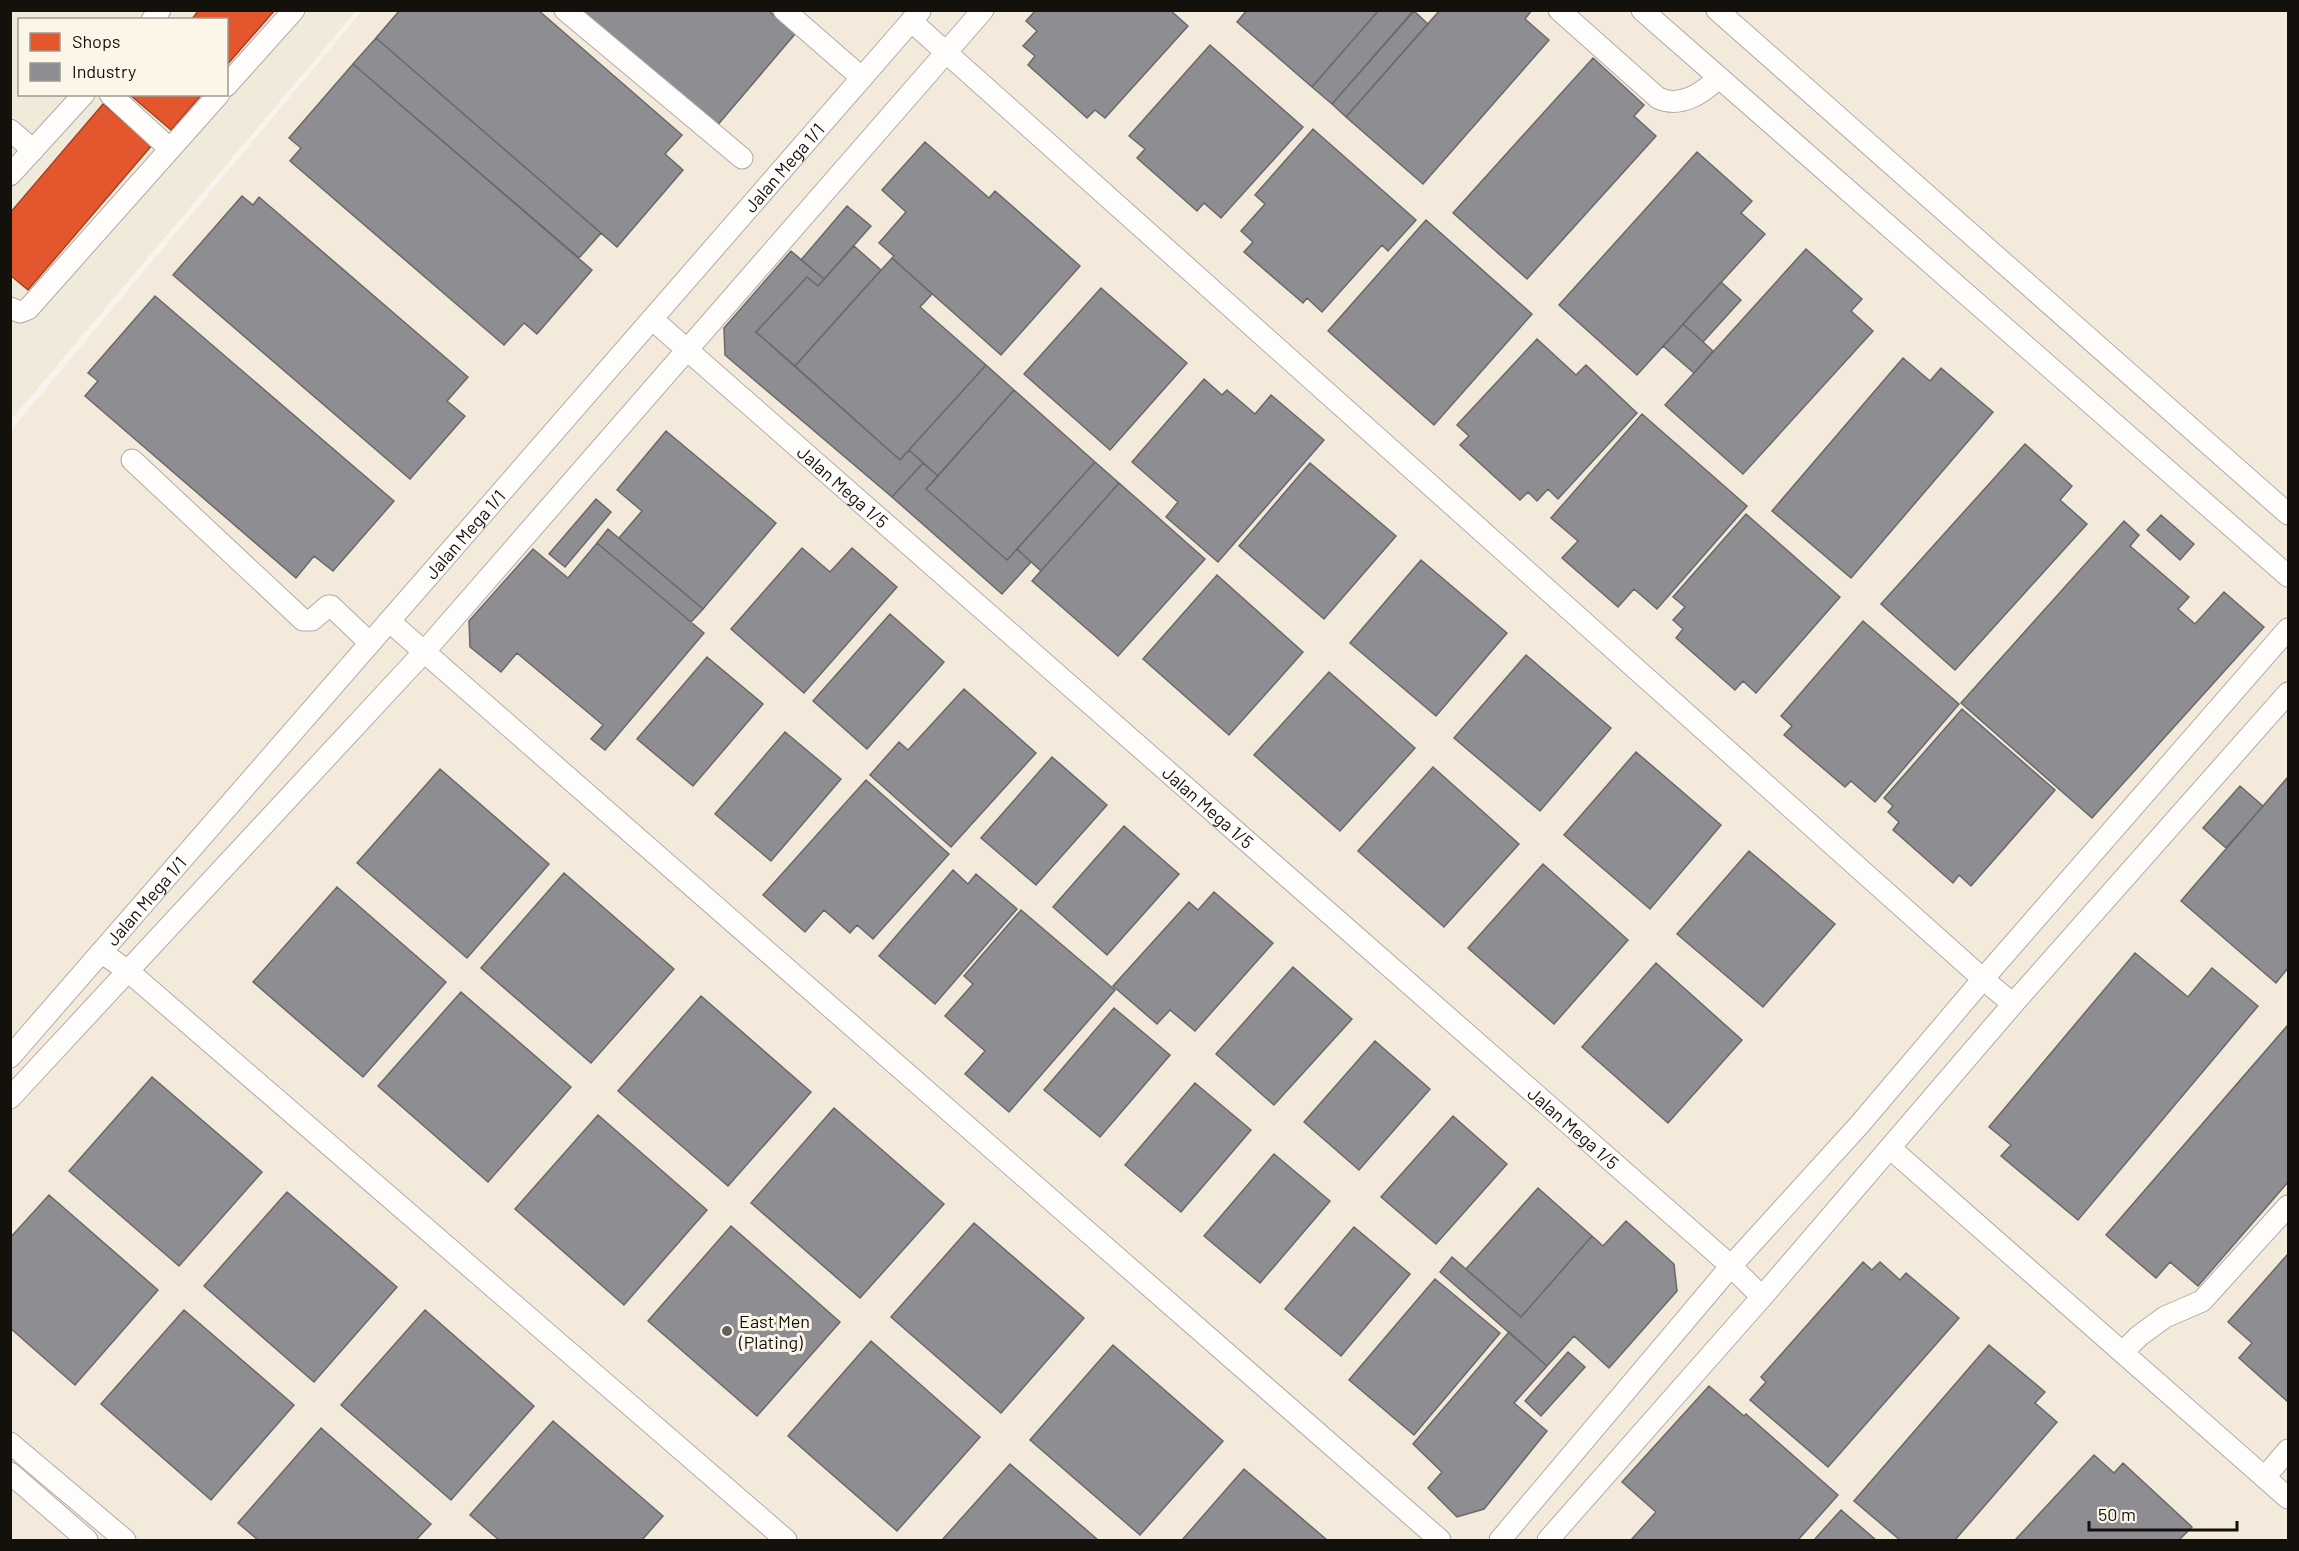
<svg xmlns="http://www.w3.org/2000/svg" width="2299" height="1551" font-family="Barlow,sans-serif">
	<rect width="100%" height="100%" fill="#f7f4ec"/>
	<path fill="#f0eadb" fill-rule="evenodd" d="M11,11H356L11,420ZM20,20H226V94H20Z"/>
	<path fill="#f4eadc" d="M362,11H2288V1540H11V430Z"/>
	<path fill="#e4572e" stroke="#a64224" stroke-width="1.5" d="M199,10H275L226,66V20H191Z
		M129,94H202L171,130Z
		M103,104L152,145L28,290L10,275V213Z"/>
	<path fill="#8d8d92" stroke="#69686a" stroke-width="1.5" d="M400,10H538L682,135L665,154L683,170L617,247L376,38Z
		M579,10H768L795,34L716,127Z
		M1036,10H1170L1188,26L1105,118L1095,110L1087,118L1028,65L1035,56L1023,46L1037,31L1026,21Z
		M1247,10H1379L1312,87L1237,22Z
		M1379,10H1414L1332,104L1312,87Z
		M1440,10H1532L1525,19L1549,40L1423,184L1346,117Z
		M1414,11L1428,24L1346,117L1332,104Z
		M376,38L601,233L579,258L353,64Z
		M1210,45L1303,127L1221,218L1204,203L1197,211L1137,158L1145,149L1129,136Z
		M1593,58L1644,105L1634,116L1656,136L1527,279L1453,213Z
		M353,64L592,270L537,334L524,323L504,345L290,161L301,148L289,138Z
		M1313,129L1416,220L1388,251L1382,245L1322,312L1307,298L1303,303L1244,252L1253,242L1241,231L1265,204L1255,195Z
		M925,142L989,198L995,191L1080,266L1001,355L892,258L894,256L879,243L906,212L882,190Z
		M1697,152L1752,201L1741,213L1765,234L1637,375L1559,305Z
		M242,196L253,205L259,197L468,377L447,401L465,416L410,479L173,275Z
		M847,206L871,226L824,279L801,260Z
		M1426,220L1532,314L1434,425L1328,331Z
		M854,246L881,270L795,366L756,332L807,277L818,286Z
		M1806,249L1862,299L1851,311L1873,331L1743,474L1665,405Z
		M791,251L824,279L818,286L807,277L756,332L900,460L909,450L923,463L892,497L725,355L724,328Z
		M892,258L932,294L920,307L986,365L900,460L795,366Z
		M1721,282L1741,300L1703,342L1683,324Z
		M1101,288L1187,363L1110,450L1024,374Z
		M155,296L394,501L333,571L314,556L296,578L85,396L98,381L88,373Z
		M1683,324L1713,351L1694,373L1663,346Z
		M1537,339L1576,375L1586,365L1637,413L1558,499L1548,489L1537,501L1528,492L1520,500L1460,445L1469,436L1457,425Z
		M1903,358L1930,381L1941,368L1993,412L1851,578L1772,511Z
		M986,365L1014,390L938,476L909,450Z
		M1204,379L1222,395L1227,390L1255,414L1271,395L1324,440L1218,562L1166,517L1178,502L1132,462Z
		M1014,390L1095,462L1007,560L926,489Z
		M1642,414L1747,506L1657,609L1634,589L1618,607L1562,558L1578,541L1551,518Z
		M666,431L776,523L703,609L619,538L642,511L617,490Z
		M2025,444L2072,486L2060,500L2087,524L1955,670L1881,604Z
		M1095,462L1119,483L1041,571L1017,549Z
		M923,463L938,476L926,489L1007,560L1017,549L1031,562L1002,594L892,497Z
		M1310,463L1396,536L1324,619L1239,546Z
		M1119,483L1205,559L1118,656L1032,581Z
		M596,499L611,512L565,567L549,554Z
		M1746,514L1840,597L1756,693L1743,681L1735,690L1676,638L1683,629L1673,620L1685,607L1673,597Z
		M2161,515L2194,544L2180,560L2147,530Z
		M2124,521L2139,535L2130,546L2189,597L2178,609L2195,624L2224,592L2264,627L2092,818L1961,703Z
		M608,529L703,609L691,622L597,543Z
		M597,543L704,633L605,750L591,739L603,725L517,653L501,672L470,647L469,621L533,549L568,578Z
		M802,548L830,572L852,548L897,587L804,693L731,629Z
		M1421,560L1507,633L1436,716L1350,643Z
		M1217,575L1303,652L1229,735L1143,659Z
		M890,614L944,662L867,749L813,701Z
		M1863,621L1959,704L1875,802L1851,781L1845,787L1784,735L1792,726L1781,716Z
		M1526,655L1611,728L1540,811L1454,738Z
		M707,657L763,704L693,786L637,739Z
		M1329,672L1415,748L1340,831L1254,755Z
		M964,689L1036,753L951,847L870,775L899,742L908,750Z
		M1962,709L2055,790L1971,886L1959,875L1953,883L1893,830L1899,822L1888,812L1893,806L1884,798Z
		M785,732L841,779L771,861L715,814Z
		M1636,752L1721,825L1650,909L1564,835Z
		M1052,757L1107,805L1036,885L981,838Z
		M1433,767L1519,844L1444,927L1358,851Z
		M440,769L549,864L467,958L357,863Z
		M2288,777V968L2276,983L2181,901Z
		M866,780L949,854L873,939L857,925L850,933L824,910L805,932L763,895Z
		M2240,786L2263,806L2226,848L2203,828Z
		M1124,826L1179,874L1107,955L1053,907Z
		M1749,851L1835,924L1763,1007L1677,934Z
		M1543,864L1628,940L1554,1024L1468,948Z
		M953,870L968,884L976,874L1017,909L935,1004L879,956Z
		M564,873L674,969L591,1063L481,968Z
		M337,887L446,982L363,1077L253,982Z
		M1214,892L1273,943L1195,1031L1170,1010L1157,1024L1113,986L1189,902L1198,910Z
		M1021,910L1115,990L1009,1112L965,1074L985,1051L945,1016L973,984L964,976Z
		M2135,953L2188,997L2212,968L2258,1006L2078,1220L2001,1156L2011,1145L1989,1127Z
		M1656,963L1742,1040L1668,1123L1582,1047Z
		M1293,967L1352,1019L1274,1105L1216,1054Z
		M461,992L571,1087L488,1182L378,1086Z
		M701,996L811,1092L728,1186L618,1091Z
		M1114,1008L1170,1055L1100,1137L1044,1090Z
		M2288,1025V1182L2198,1286L2170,1262L2156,1278L2106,1235Z
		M1375,1041L1430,1089L1359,1170L1304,1122Z
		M152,1077L262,1172L179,1266L69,1171Z
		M1195,1083L1251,1130L1181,1212L1125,1165Z
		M834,1108L944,1204L860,1298L751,1203Z
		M598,1115L707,1210L624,1305L515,1209Z
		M1453,1116L1507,1164L1436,1244L1381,1197Z
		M1274,1154L1330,1201L1260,1283L1204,1236Z
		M1538,1188L1592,1236L1521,1317L1466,1269Z
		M287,1192L397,1287L314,1382L204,1286Z
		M49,1195L158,1290L75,1385L10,1328V1238Z
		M1626,1221L1674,1264L1677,1291L1609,1368L1574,1336L1547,1366L1440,1272L1452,1257L1521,1317L1592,1236L1603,1246Z
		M974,1223L1084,1318L1001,1413L891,1317Z
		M731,1226L840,1322L757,1416L648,1321Z
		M1354,1227L1410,1274L1341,1356L1285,1309Z
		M2288,1254V1402L2239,1358L2252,1343L2228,1322Z
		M1863,1262L1872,1270L1880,1262L1900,1280L1906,1273L1959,1318L1828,1467L1750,1400L1766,1382L1761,1377Z
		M1435,1279L1500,1333L1414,1435L1349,1380Z
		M184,1310L294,1405L211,1500L101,1404Z
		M425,1310L534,1406L451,1500L341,1405Z
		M1509,1332L1547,1366L1514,1403L1547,1431L1484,1509L1457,1517L1428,1488L1442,1472L1413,1444Z
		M871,1341L980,1437L897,1531L788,1436Z
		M1113,1345L1223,1441L1140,1535L1030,1440Z
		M1989,1345L2045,1392L2035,1403L2057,1422L1955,1540H1900L1854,1501Z
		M1568,1352L1585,1367L1541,1416L1525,1401Z
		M1709,1386L1744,1416L1746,1414L1838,1495L1798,1540H1631L1656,1512L1622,1482Z
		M553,1421L663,1516L642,1540H499L470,1515Z
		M321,1428L431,1524L416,1540H258L238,1523Z
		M2094,1455L2114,1473L2123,1463L2192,1527L2179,1540H2015Z
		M1010,1464L1098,1540H942Z
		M1244,1469L1327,1540H1182Z
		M1841,1510L1876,1540H1814Z"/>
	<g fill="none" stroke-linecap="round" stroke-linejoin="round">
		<defs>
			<g id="minor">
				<path d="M565,10L742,158"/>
				<path d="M784,10L862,78"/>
				<path d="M1559,10L1658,98C1680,108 1702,94 1718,78"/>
				<path d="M1642,10L2288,576"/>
				<path d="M1717,10L2288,514"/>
				<path d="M152,20L160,10"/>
				<path d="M911,21L1983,979L2013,1004"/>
				<path d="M226,86L294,10"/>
				<path d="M110,94L170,149"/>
				<path d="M10,130L33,150"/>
				<path d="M10,175L84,94"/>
				<path d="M10,308L20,312L28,309L219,94"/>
				<path id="s1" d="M652,319L1731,1266L1762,1297"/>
				<path d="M132,460L303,620H312L328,606H331L370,643"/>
				<path d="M389,621L1440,1540"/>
				<path d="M101,952L128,971L786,1540"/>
				<path id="s2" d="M10,1057L920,11"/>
				<path d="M10,1098L424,652L983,10"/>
				<path d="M1890,1148L2288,1498"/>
				<path d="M2123,1352L2139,1336L2165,1317L2202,1301L2288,1206"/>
				<path d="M10,1443L125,1540"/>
				<path d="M10,1473L87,1540"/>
				<path d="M2265,1477L2288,1450"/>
				<path d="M1500,1540L1731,1266L1860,1124L1983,979L2288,629"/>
				<path d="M1548,1540L1762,1297L2013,1004L2288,693"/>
			</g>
		</defs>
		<use href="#minor" stroke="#afaca7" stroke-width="23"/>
		<use href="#minor" stroke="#fefdfc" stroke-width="21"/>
	</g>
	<circle fill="#63605b" stroke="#fcf6e8" stroke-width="2" cx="727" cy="1331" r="6"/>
	<g text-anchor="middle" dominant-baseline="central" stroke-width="6" stroke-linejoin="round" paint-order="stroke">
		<g font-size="18" fill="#14110d" stroke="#fcf6e8">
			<text stroke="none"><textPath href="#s2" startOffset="1179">Jalan Mega 1/1</textPath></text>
			<text stroke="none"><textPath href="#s1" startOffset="254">Jalan Mega 1/5</textPath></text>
			<text stroke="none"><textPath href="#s2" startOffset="693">Jalan Mega 1/1</textPath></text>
			<text stroke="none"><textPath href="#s1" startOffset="740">Jalan Mega 1/5</textPath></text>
			<text stroke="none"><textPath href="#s2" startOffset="207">Jalan Mega 1/1</textPath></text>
			<text stroke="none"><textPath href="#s1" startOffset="1226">Jalan Mega 1/5</textPath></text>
		</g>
		<g font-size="18" fill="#14110d" stroke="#fcf6e8" text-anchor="start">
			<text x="739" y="1321">East Men<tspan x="739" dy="21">(Plating)</tspan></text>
		</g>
	</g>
	<rect width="2299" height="1551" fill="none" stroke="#14110d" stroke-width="24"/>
	<rect x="18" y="18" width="210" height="78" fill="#fcf6e8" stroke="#9f9a90" stroke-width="1.5"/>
	<rect x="30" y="33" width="30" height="18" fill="#e4572e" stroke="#9f9a90" stroke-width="1.5"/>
	<text x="72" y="48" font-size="18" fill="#14110d">Shops</text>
	<rect x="30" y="63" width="30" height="18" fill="#8d8d92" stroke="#9f9a90" stroke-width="1.5"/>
	<text x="72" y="78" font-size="18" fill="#14110d">Industry</text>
	<path d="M2089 1521v9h148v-9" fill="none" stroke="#14110d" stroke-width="3"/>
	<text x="2098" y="1521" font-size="18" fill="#14110d" stroke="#fcf6e8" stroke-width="4.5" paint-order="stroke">50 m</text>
</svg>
